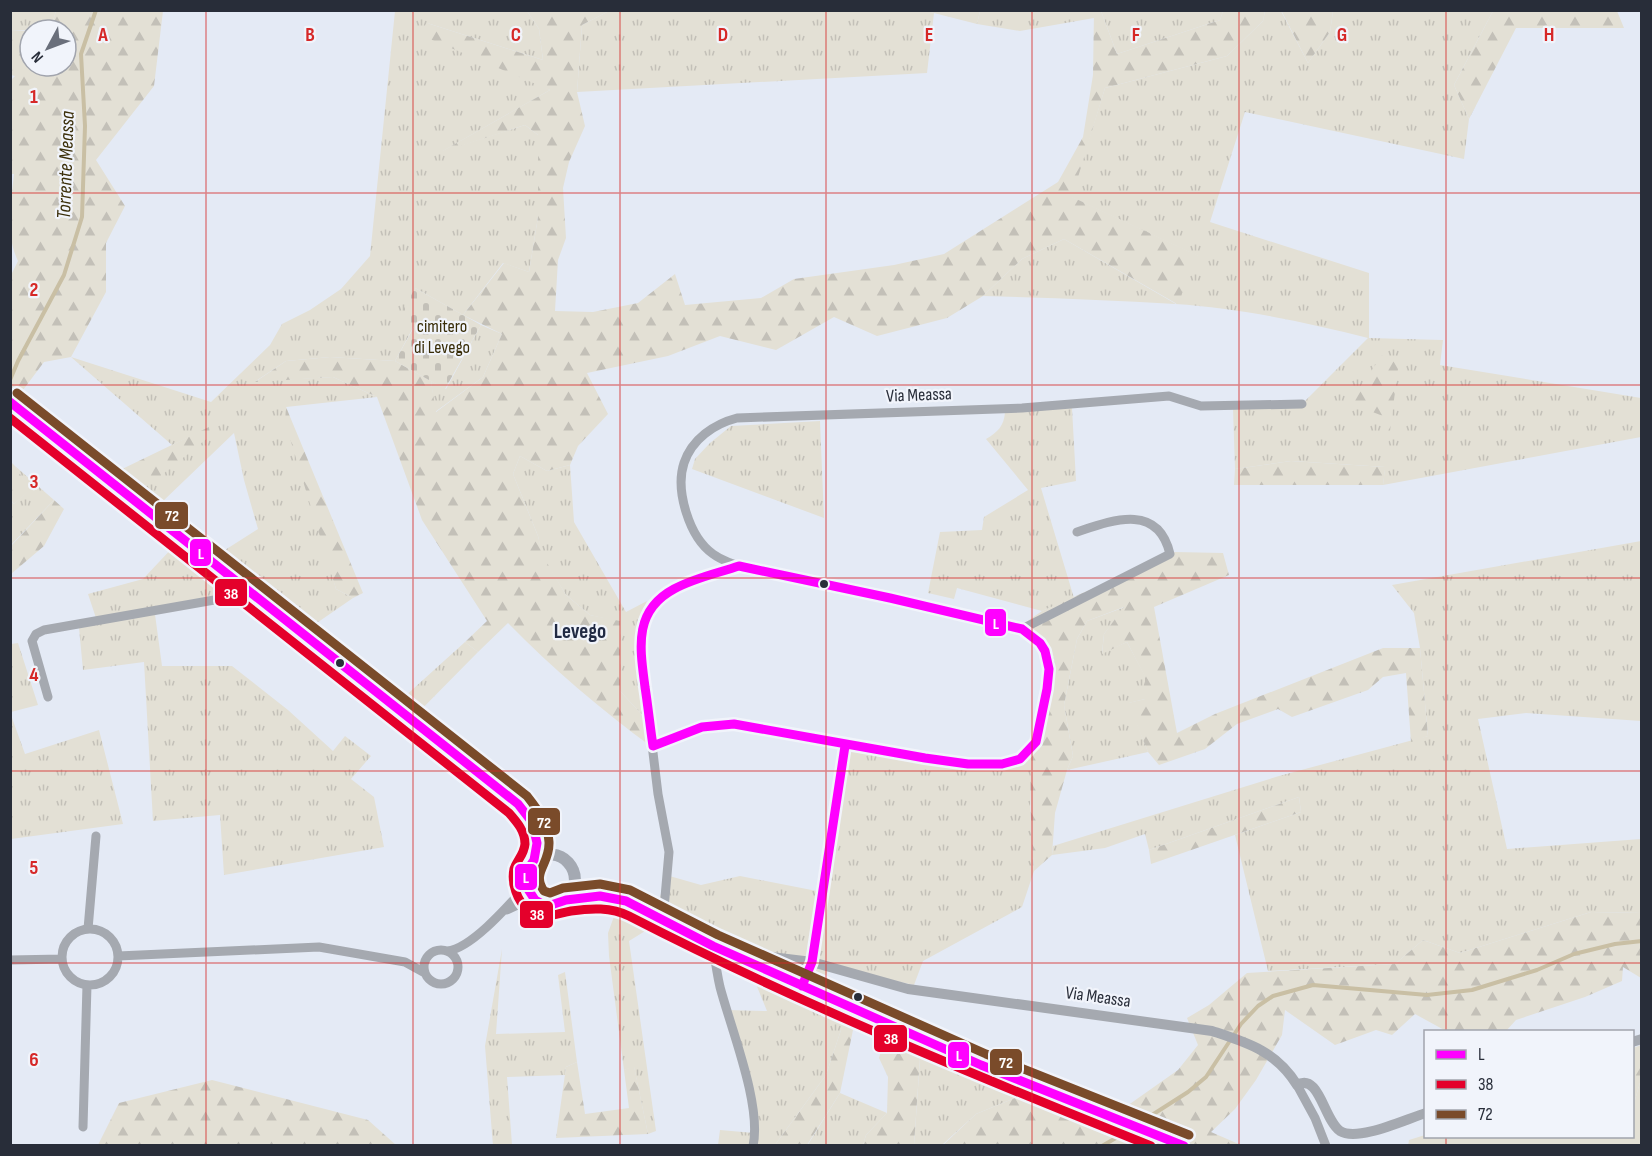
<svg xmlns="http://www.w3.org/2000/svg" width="1652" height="1156" font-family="'Sofia Sans Condensed',sans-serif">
	<defs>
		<pattern id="grass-tufts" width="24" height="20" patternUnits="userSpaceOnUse" patternTransform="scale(1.5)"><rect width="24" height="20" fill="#e3e0d5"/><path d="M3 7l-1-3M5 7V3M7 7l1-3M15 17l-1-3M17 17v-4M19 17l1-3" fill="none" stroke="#c3c0b8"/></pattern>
		<pattern id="forest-firs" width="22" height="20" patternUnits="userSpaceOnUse" patternTransform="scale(1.5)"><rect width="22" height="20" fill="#e3e0d5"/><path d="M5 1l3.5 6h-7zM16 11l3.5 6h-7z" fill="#c3c0b8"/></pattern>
		<pattern id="cemetery-stones" width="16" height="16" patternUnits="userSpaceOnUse" patternTransform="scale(1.5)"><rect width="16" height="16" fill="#e3e0d5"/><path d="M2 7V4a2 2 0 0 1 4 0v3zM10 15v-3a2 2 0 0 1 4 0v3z" fill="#c3c0b8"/></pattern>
	</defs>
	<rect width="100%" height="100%" fill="#e4eaf5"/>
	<path fill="url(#grass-tufts)" fill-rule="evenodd" d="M926,10L934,13L927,73L577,92L582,25L609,11Z
		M10,11H56L50,30H11Z
		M395,11H527L539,29L543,60L427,23L550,90L443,151L525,125L538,135V217L529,272L503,263L463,315L415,288L414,326L395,361L330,357L286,361L256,381L333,377L377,397L286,407L336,589L353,598L295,638L233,592L154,607L162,666H232L288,710L333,751L345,736L371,756L351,779L374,797L384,847L224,875L220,815L153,821L144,662L83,670L79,628L98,624L88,594L143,579L175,545L88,477L118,471L128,480L209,428L172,445L71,357L211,402L270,345L282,324L310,310L341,289L370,256ZM234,433L244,480L258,529L225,550L161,503Z
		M980,11H1094V18L1020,31L977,24Z
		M1101,11H1223L1220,20L1117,54Z
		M1265,11H1281L1308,63L1330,32L1333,11H1493L1454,85L1469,119L1464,159L1245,112L1210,222L1369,273V338L1443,340L1440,365L1641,398V437L1383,485L1385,467L1291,461L1235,469L1233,408L1299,407L1368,338C1306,322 1238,308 1175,304C1111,300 1047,298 983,296L1022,259L1064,239L1176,304L1198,256L1071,197L1105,88L1227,56L1263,21Z
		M481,325L502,334L483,377L435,412L431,381L446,389Z
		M1072,408L1076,481L1041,488L1074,598L1042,611L957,588L954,599L928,593L940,532L982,530L984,517L1028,490L986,439C998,432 1004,426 1005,412Z
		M820,421L824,518L692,469L695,459L710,443L731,426Z
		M520,456L547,471L570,465L574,522L626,612L647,601L638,620L635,639L646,719L620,691V622L590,615L566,595L542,556L538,536L513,474Z
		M15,466L54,500L11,545L10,500L14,504L29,490Z
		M1641,541V721L1526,713L1478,719L1507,849L1641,839V913L1591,912L1460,953L1423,940L1395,964L1268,971L1235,835L1301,812L1299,797L1149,850L1145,834L1105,848L1052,855L1053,846L1279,776L1428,736L1420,648L1414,613L1392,585Z
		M1125,607L1104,634L1102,653L1127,642L1145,676V699L1129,703L1148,752L1067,770L1073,756L1064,705L1077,639L1087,621Z
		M465,642L478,652L409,722L392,708Z
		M18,643L38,705L11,712V644Z
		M11,715L25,754L99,730L123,824L11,839Z
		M1033,740L1030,806L1034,871L1022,907L923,961L914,985L829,966L821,993L859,1009L853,1030H841L826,1075L775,1145H718L720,1130L754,1133L753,1113L727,1010L767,1011L747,962L663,920L629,941L656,1131L648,1134L634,1067L624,1070L609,956L608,933L621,897L662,919L658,905L666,875L701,885L740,876L822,892L845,746C880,751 996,776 1022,755C1026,752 1030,745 1033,740Z
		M502,949L496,1034L565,1032L558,975L565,972L577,1062L566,1067L565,1075L507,1077L512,1145L493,1146L485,1046Z
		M891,1022L1047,1085L976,1114L942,1145H914L920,1059L884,1041Z
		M1641,1079V1145L1408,1146L1409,1140L1425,1135L1632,1136L1633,1101L1635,1100Z
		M840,1093L887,1113L866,1135L863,1145L807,1146Z"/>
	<path fill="url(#forest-firs)" d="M1281,10L1333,11L1330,32L1308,63Z
		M56,11H163L154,86L96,160L125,206L106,243V292L71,357L44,362L11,406V275L18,261C5,234 11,203 14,174H10V81L15,76L11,75V30L30,31V66H66V30H50Z
		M527,11H609L582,25L577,92L585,126L569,162L563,188L566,238L558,260L555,311L593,312L638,303L675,274L685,305L761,298L794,279L894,265L944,254L1058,182L1083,137L1093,75L1094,11H1101L1117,54L1220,20L1223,11H1265L1263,21L1227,56L1105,88L1072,197L1199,256L1177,304L1064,239L1022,259L983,296L947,318L877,336L834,317L776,350L720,336L668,356L587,373L608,414L578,446L570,465L547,471L520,456L513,474L538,536L543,556L566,595L590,615L620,621V691L646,719L652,747C601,710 552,668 508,623L478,652L465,642L487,621L422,520L377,397L333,377L255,382L286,361L330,357L395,361L431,381L436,412L483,377L502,334L463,315L504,263L529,272L538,217V135L525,125L439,153L550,90L418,34L427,23L543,60L539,29Z
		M926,11L980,10V11L977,24Z
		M1493,11H1617L1624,28H1516L1469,119L1454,85Z
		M1383,354L1399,361L1383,485H1234L1235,469L1291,461L1385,467L1383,416L1349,403Z
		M286,407L363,593L353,598L336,589L285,422Z
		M209,427L210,436L158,478L128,480L118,471Z
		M11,462L15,466L30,490L14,504L11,500Z
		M54,500L64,509L44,546L11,574V546Z
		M1175,552L1223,553L1229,575L1154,607L1177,733L1215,714L1383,648H1420L1428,736L1411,742L1406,673L1383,677L1368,690L1292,717L1278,709L1237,724L1205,749L1159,765L1148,752L1128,703L1145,699V677L1127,642L1102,654L1104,634L1124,607L1087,621L1077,639L1064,705L1073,756L1067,770L1055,813L1052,855L1034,871C1031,828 1028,784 1033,741C1035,720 1046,692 1046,673C1046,652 1032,639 1016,629L1042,611Z
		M1299,797L1301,812L1151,864L1149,850Z
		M1591,912L1641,913V978L1623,967L1622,981L1585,997L1516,1020L1506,1031H1446L1415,1014L1392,1035L1376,1030L1335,1045L1285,1010L1282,1035L1256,1080L1235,1109L1211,1132L1241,1145L942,1146L976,1114L1047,1085L1117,1113L1178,1070L1198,1045L1187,1018L1209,1005L1247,973L1395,964L1423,940L1460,953Z
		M841,1030H853L840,1093L807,1145H775L826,1075Z
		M884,1041L920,1058L914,1145H863L866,1135L887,1113L888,1077L879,1058Z
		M1641,1045V1079L1635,1100L1633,1101V1048Z
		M577,1062L585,1114L629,1108L624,1070L634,1066L648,1134L556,1138L566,1067Z
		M212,1080L368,1120L396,1145H98L119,1103Z"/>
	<path fill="url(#cemetery-stones)" d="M415,288L481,325L445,389L395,361L414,327L399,318Z"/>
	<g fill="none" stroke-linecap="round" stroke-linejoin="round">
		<path stroke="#c9bfa4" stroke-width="4" d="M10,380L18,361L64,275L82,217L85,126L81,54L96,10
			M1141,1122L1188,1092L1206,1077L1241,1024L1258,1006L1273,996L1313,985L1427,995L1472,990L1537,970L1574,954L1615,944L1642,941
			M1102,1146L1121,1135"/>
		<path stroke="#a5a9b0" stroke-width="9" d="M1022,629L1170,554C1158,503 1113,520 1077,532
			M48,697L32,641L36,634L44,630L254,593
			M653,746C679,736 705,722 734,724C797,736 860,748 923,757C949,761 990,770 1014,762C1022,759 1031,752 1035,744C1040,734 1052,674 1050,663C1047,648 1035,636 1022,629C957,614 892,598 826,585C796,578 736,571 713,554C689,537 675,490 684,463C692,439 714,424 737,418L1022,408L1169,396L1201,406L1302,404
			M507,910L522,903L535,900
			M663,920L669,852L658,794L640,645C645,584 691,583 739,566
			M62 957a28 28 0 1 1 56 0a28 28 0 1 1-56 0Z
			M88,929L96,836
			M713,946C715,960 717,974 720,987C731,1029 762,1105 753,1146
			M424 967a17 17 0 1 1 34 0a17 17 0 1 1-34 0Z
			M447,951C471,949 509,905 526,886
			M118,956L319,947L405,962L425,973
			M10,960L62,959
			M802,986L812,962L845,746
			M1297,1085L1315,1118L1326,1146
			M83,1127L87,985"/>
		<path stroke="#a5a9b0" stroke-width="10" d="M747,961L771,957L812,962L908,989L1212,1031C1248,1043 1276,1051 1297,1085C1319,1072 1324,1120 1340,1131C1358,1142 1406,1119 1426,1113
			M1632,1042L1642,1039"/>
		<path stroke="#a4a9b2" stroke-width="12" d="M10,402L518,804C533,822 540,837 534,860
			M566,900C591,874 558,839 533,862C526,868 523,878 526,886C530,900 544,908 558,904C561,903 563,901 566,900C579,896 598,895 611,897C637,901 669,923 693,936C714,947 736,956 758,966C833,1000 907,1035 982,1066C1049,1093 1117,1119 1185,1146"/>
		<defs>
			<path id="bus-1" d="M10,402L518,804L532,822L537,843L534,860L526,872V886L535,900L542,904L551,905L566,900L600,896L626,901L713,946L981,1065L1184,1146
				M739,566L890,598L1022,629L1040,643L1045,651L1049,669L1047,689L1036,742L1020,759L1002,764H968L925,758L734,724L702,727L653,746C650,726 648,706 645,687C640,648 633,611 674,589C694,578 718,573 739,566Z
				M802,986L812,962L845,746"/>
			<path id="bus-2" d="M10,418L509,813C517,822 525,831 525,844C524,855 517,860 514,869C511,883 517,901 528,910C543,921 555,914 571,911C591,908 611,907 629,916C798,1003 974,1075 1151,1146"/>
			<path id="bus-3" d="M17,393L527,796C538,810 548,823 549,842C550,865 531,872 544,891L550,893L563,888L600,884L630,890L718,935L986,1054L1189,1135"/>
		</defs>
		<use href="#bus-1" stroke="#f1f4fb" stroke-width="14"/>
		<use href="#bus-2" stroke="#f1f4fb" stroke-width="14"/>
		<use href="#bus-3" stroke="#f1f4fb" stroke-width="14"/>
		<use href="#bus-1" stroke="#f0f" stroke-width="9"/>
		<use href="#bus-2" stroke="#e4002b" stroke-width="9"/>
		<use href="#bus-3" stroke="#7a4b2a" stroke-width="9"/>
	</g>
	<path fill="none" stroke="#d62828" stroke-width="1.5" stroke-opacity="0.55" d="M206,10V1146M413,10V1146M620,10V1146M826,10V1146M1032,10V1146M1239,10V1146M1446,10V1032M10,193H1642M10,385H1642M10,578H1642M10,771H1642M10,963H1642M1446,1136V1146"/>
	<g fill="#282d39" stroke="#f1f4fb" stroke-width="2">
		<circle cx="824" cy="584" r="5"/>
		<circle cx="340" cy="663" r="5"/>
		<circle cx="858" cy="997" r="5"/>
	</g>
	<g text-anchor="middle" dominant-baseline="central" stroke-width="4.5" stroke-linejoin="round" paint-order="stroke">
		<g font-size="18" fill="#382c07" stroke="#f1f4fb">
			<text x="442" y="326">cimitero<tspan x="442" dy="21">di Levego</tspan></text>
		</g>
		<g font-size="18" fill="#282d39" stroke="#f1f4fb">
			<text transform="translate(919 395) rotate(-2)">Via Meassa</text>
			<text transform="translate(1098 997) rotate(8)">Via Meassa</text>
		</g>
		<g font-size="20" font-style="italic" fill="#3b2f0a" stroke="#f1f4fb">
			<text transform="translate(66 165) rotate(-88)">Torrente Meassa</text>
		</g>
		<g font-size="21" font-weight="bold" fill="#212a43" stroke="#f1f4fb">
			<text x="580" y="631">Levego</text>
		</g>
	</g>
	<g font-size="20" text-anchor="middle" font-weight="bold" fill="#d62828" stroke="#f1f4fb" stroke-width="4.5" stroke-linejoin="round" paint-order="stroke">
		<text x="103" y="41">A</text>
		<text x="310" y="41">B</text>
		<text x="516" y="41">C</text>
		<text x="723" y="41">D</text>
		<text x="929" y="41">E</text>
		<text x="1136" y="41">F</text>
		<text x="1342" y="41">G</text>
		<text x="1549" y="41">H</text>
		<text x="34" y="103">1</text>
		<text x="34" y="296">2</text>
		<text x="34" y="488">3</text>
		<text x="34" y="681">4</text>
		<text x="34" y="874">5</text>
		<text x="34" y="1066">6</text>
	</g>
	<g stroke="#f1f4fb" stroke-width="2">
		<rect x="154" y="501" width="35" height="29" rx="6" fill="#7a4b2a"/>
		<rect x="189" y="538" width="23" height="29" rx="6" fill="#f0f"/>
		<rect x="214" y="578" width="34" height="29" rx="6" fill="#e4002b"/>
		<rect x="984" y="608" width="23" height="29" rx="6" fill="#f0f"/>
		<rect x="527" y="807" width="34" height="29" rx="6" fill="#7a4b2a"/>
		<rect x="514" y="863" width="24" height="28" rx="6" fill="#f0f"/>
		<rect x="519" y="900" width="35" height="29" rx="6" fill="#e4002b"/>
		<rect x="873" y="1024" width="35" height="29" rx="6" fill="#e4002b"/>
		<rect x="947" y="1041" width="23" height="28" rx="6" fill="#f0f"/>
		<rect x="989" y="1048" width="34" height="28" rx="6" fill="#7a4b2a"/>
	</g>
	<g font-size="16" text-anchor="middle" font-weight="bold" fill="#fff">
		<text x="172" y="521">72</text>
		<text x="201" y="559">L</text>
		<text x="231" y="599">38</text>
		<text x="996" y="629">L</text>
		<text x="544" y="828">72</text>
		<text x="526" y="883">L</text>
		<text x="537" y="920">38</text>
		<text x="891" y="1044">38</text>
		<text x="959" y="1061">L</text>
		<text x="1006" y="1068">72</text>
	</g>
	<rect width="1652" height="1156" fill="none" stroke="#282d39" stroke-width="24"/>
	<rect x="1424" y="1030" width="210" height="108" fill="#f1f4fb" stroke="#a1a4ad" stroke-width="1.5"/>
	<rect x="1436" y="1050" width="30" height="9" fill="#ff00ff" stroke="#a1a4ad" stroke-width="1.5"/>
	<text x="1478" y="1060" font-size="18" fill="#282d39">L</text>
	<rect x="1436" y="1080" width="30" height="9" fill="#e4002b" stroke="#a1a4ad" stroke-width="1.5"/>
	<text x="1478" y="1090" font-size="18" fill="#282d39">38</text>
	<rect x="1436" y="1110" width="30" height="9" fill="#7a4b2a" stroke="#a1a4ad" stroke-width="1.5"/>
	<text x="1478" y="1120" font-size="18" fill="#282d39">72</text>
	<g transform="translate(48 48) rotate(229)"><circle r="28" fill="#f1f4fb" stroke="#a1a4ad" stroke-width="1.5"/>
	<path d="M0-4.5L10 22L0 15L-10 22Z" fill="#6a6f7b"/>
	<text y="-9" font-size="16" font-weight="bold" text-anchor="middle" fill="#282d39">N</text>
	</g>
</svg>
